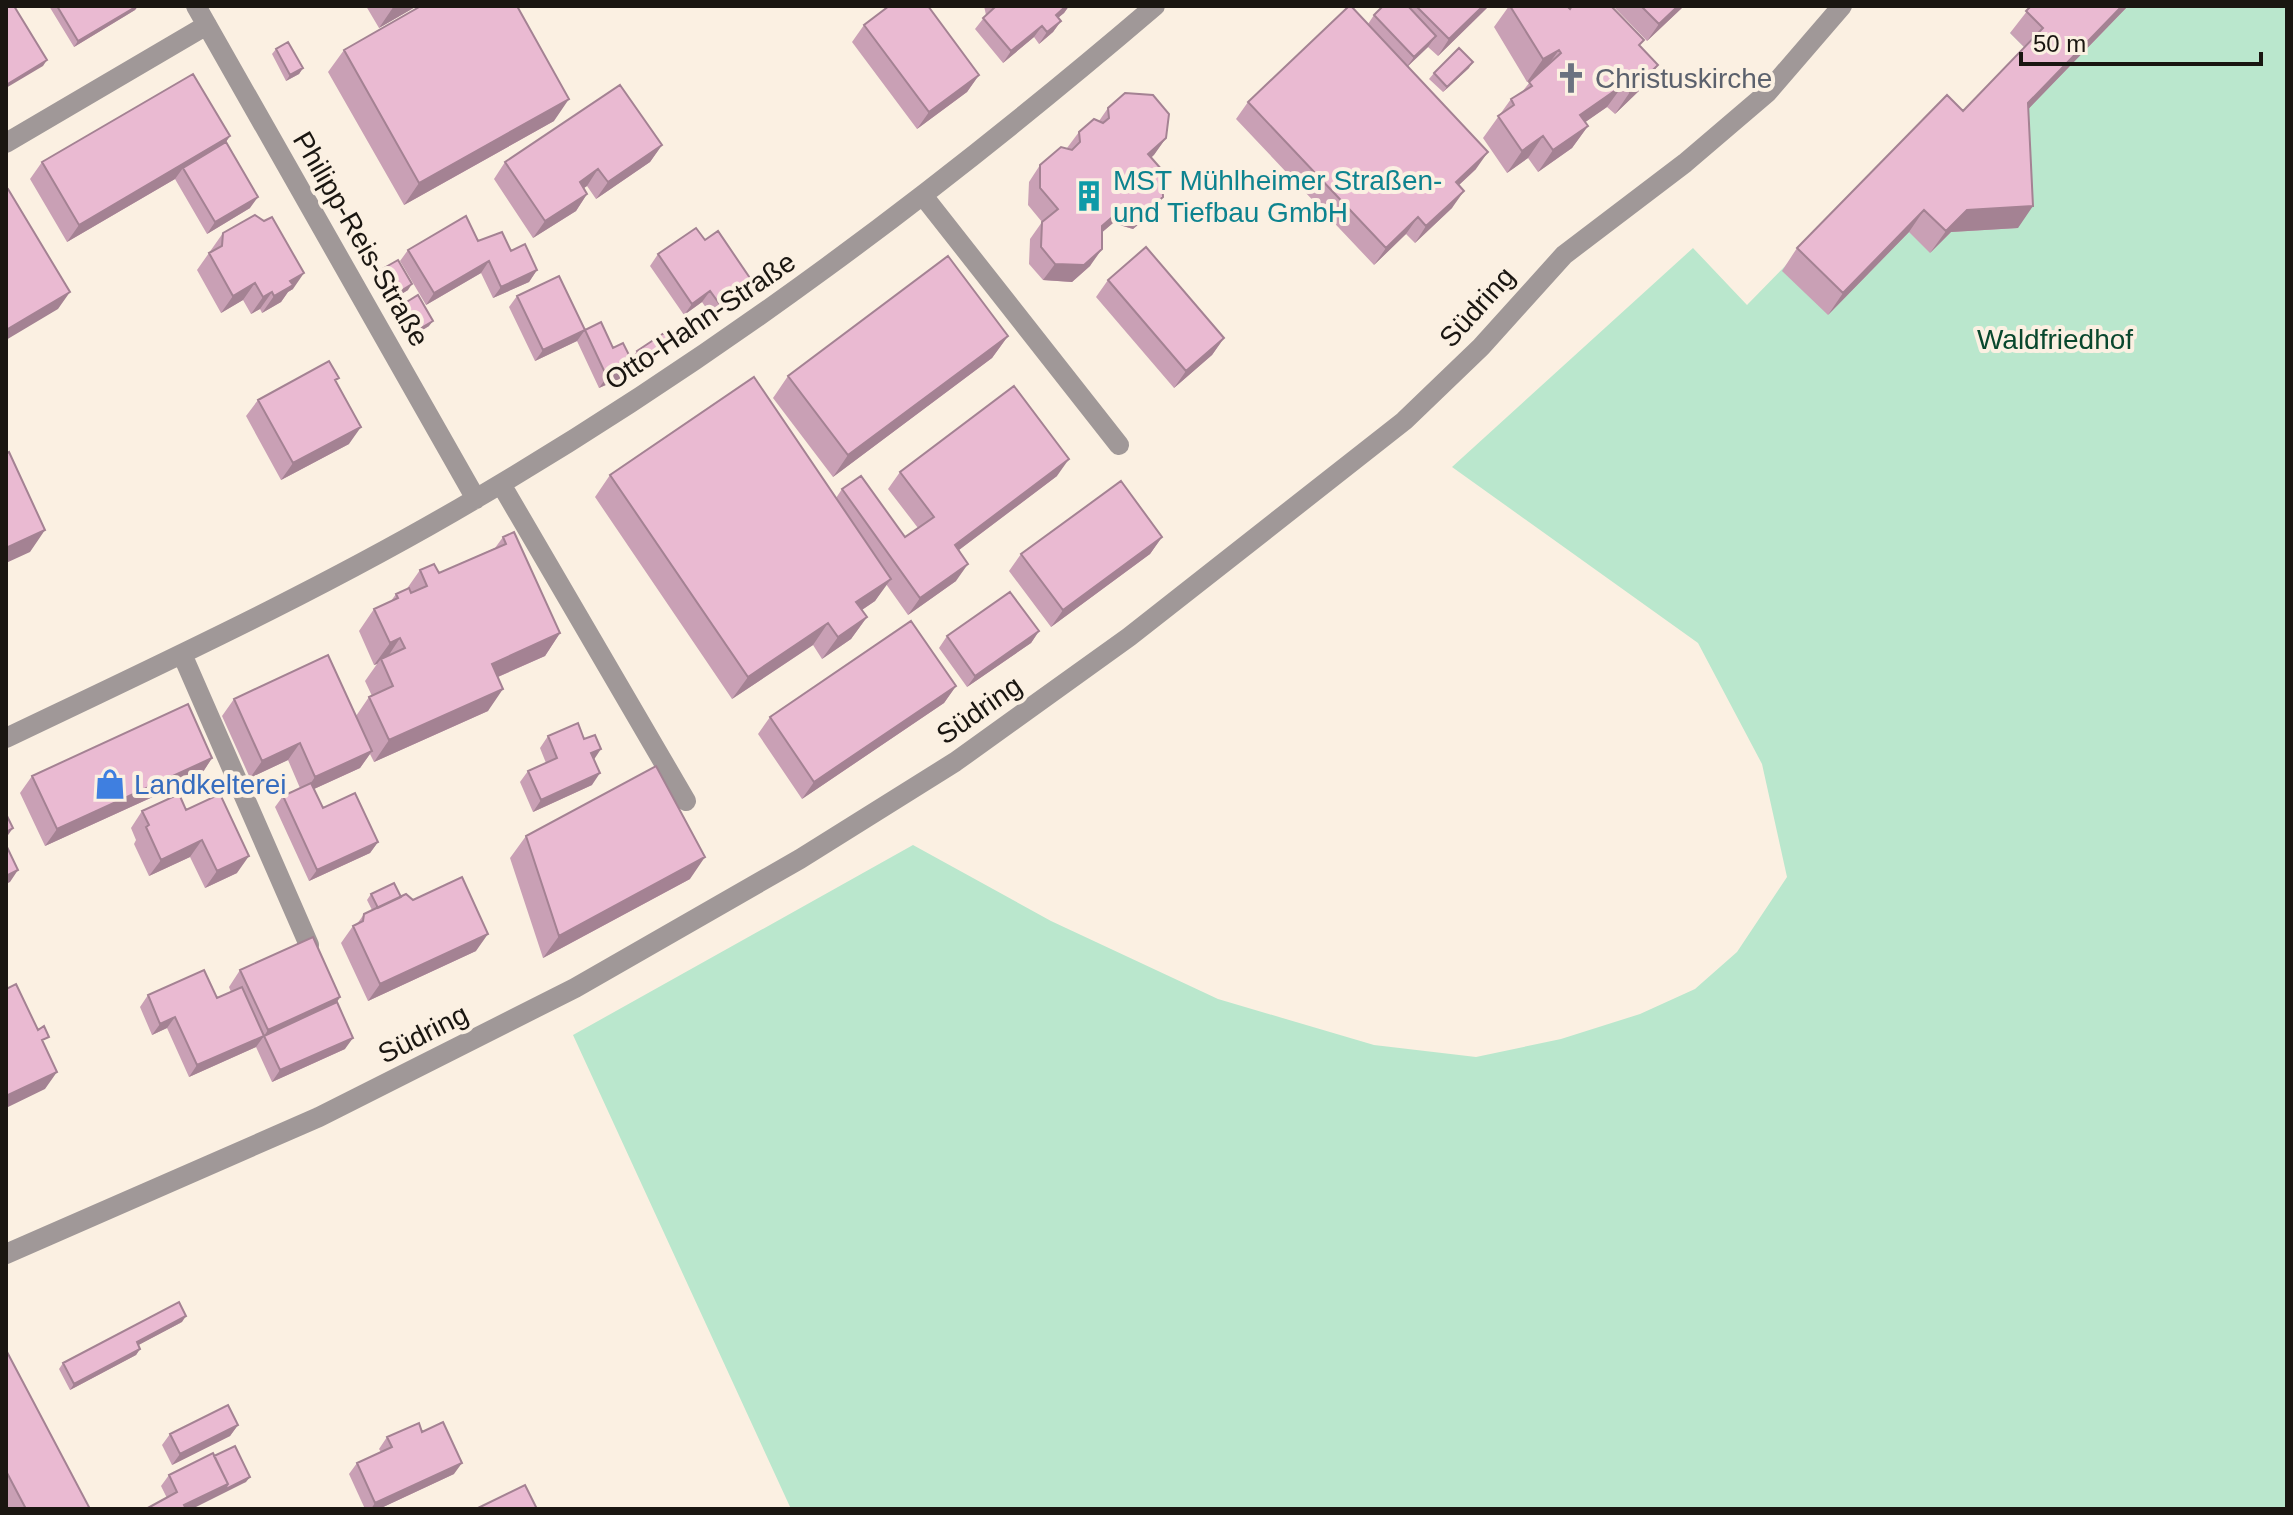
<svg xmlns="http://www.w3.org/2000/svg" width="2293" height="1515" font-family="Helvetica,sans-serif">
	<rect width="100%" height="100%" fill="#fbf0e2"/>
	<path fill="#bae7cd" d="M2037,6H2287V1509H791L573,1035L913,845L1051,921L1218,999L1374,1045L1476,1057L1561,1039L1640,1014L1695,989L1737,952L1787,877L1762,764L1698,643L1452,467L1693,248L1747,305L1931,117L1947,133L2027,50L2010,33Z"/>
	<g fill="none" stroke-linecap="round" stroke-linejoin="round">
		<path stroke="#a09898" stroke-width="20" d="M196,6L476,499
			M6,143L207,25
			M924,197L1119,445
			M501,484L686,801
			M182,654L309,945
			M6,738C165,662 325,588 477,498C719,356 942,188 1155,6
			M6,1254L319,1117L575,988L800,859L955,762L1129,637L1404,421L1481,347L1564,255L1685,163L1767,93L1842,6"/>
	</g>
	<path fill="#c9a0b5" d="M49,6H138L135,10L74,47Z
		M366,6H417L379,28Z
		M984,6H1069L1064,13L1058,18L1061,21L1053,32L1039,44L1034,37L1003,63L975,29L986,15Z
		M1383,6H1489L1438,56L1428,47L1408,66L1476,169L1459,185L1452,208L1415,243L1406,234L1374,265L1236,119L1248,102L1368,24L1374,15Z
		M1509,6H1567L1570,9L1640,46L1643,87L1615,114L1607,107L1585,122L1588,126L1572,148L1538,172L1528,158L1507,173L1483,138L1511,99L1522,92L1533,78L1527,82L1494,27Z
		M1613,6H1684L1647,41Z
		M2031,6H2128L2028,109L2018,228L1951,232L1930,253L1909,232L1828,315L1782,271L1797,248L1963,111L2025,48L2010,33Z
		M864,25L979,75L967,92L917,129L852,42Z
		M276,49L303,68L299,74L286,81L272,54Z
		M344,50L554,121L404,205L328,72Z
		M1469,68L1443,92L1429,79L1434,73Z
		M1108,108L1166,138L1151,158L1163,197L1151,214L1133,229L1113,223L1102,232L1090,266L1072,282L1043,280L1029,264L1030,239L1042,222L1028,205L1029,182L1040,165L1067,148L1079,132L1099,121Z
		M230,136L226,142L250,208L207,234L175,179L67,242L30,179L42,162Z
		M662,145L650,162L596,199L587,186L584,188L587,194L576,211L533,238L494,179L505,162Z
		M223,233L293,289L288,292L281,302L262,313L260,309L251,314L243,300L221,313L197,270Z
		M705,240L746,295L713,318L702,302L684,315L650,266L658,254Z
		M478,241L511,251L537,270L529,282L493,298L481,273L426,305L400,261L408,250Z
		M384,268L408,290L395,298L380,273Z
		M1108,280L1224,338L1212,355L1174,388L1096,297Z
		M517,296L585,330L577,341L535,361L509,307Z
		M405,303L429,326L416,334L401,309Z
		M585,330L626,376L599,388L577,341Z
		M1008,336L992,358L833,477L773,398L788,376Z
		M672,343L668,349L640,368L633,357L637,351Z
		M336,382L349,444L281,480L246,416L258,400Z
		M900,472L1057,476L959,550L956,581L908,615L886,584L875,601L862,610L867,617L851,639L822,659L813,645L732,699L595,497L610,475L836,498L842,489L905,537L918,528L888,489Z
		M503,537L560,633L545,656L498,677L488,711L374,762L370,754L360,768L314,789L323,808L378,842L370,853L309,881L275,807L283,796L300,788L288,760L250,778L222,716L234,699L356,716L369,697L372,696L365,681L377,664L374,665L359,631L374,609L391,601L396,594L406,590L420,570L439,573L495,548Z
		M1162,537L1150,554L1051,627L1009,571L1021,554Z
		M1039,631L1031,643L967,687L939,648L947,636Z
		M956,686L944,703L802,799L758,734L770,717Z
		M548,736L594,759L592,785L533,812L520,782L528,771L546,763L540,748Z
		M212,758L201,775L45,846L20,793L32,776Z
		M186,810L237,873L205,888L190,857L149,876L134,844L136,840L131,828L142,811Z
		M526,836L690,879L543,958L510,858Z
		M371,894L401,897L476,951L368,1001L341,943L353,926L357,924L364,914L372,910L367,900Z
		M240,970L340,997L337,1002L345,1049L272,1082L256,1047L189,1077L167,1028L152,1035L140,1007L148,995L217,998L231,992L229,987Z
		M182,1322L138,1345L140,1349L136,1355L70,1390L59,1369L63,1363Z
		M6,1350L90,1509H6Z
		M238,1425L230,1436L172,1465L162,1445L170,1434Z
		M422,1432L454,1474L379,1509H365L349,1474L357,1463L381,1452L379,1449L387,1437Z
		M214,1456L246,1482L167,1498L161,1486L169,1475Z"/>
	<path fill="#a48293" d="M137,6H138L135,10L74,47L78,41Z
		M394,6H417L379,28Z
		M1066,6H1069L1064,13L1048,26L1056,15Z
		M1483,6H1489L1438,56L1449,39Z
		M1678,6H1684L1647,41L1659,24Z
		M2122,6H2128L2013,125L2028,103Z
		M1061,21L1053,32L1039,44L1047,32Z
		M1042,26L1034,37L1003,63L1011,51Z
		M1436,36L1428,47L1406,68L1414,57Z
		M1559,50L1543,72L1527,82L1543,59Z
		M47,60L43,66L6,88V85Z
		M1473,62L1469,68L1443,92L1447,87Z
		M1658,65L1643,87L1615,114L1630,92Z
		M303,68L299,74L286,81L290,75Z
		M979,75L967,92L917,129L929,112Z
		M1623,85L1607,107L1564,137L1580,115Z
		M569,99L554,121L404,205L419,183Z
		M1588,126L1572,148L1538,172L1553,150Z
		M230,136L218,153L183,168L175,179L67,242L79,225Z
		M1543,136L1528,158L1507,173L1522,151Z
		M1166,138L1154,155L1136,171L1148,154Z
		M662,145L650,162L596,199L608,182Z
		M1488,152L1476,169L1444,199L1456,182Z
		M598,169L587,186L568,198L580,182Z
		M1464,191L1452,208L1415,243L1426,226Z
		M587,194L576,211L533,238L545,221Z
		M258,197L250,208L207,234L215,222Z
		M1163,197L1151,214L1133,229L1113,223L1091,242L1102,226L1125,206Z
		M2033,206L2018,228L1951,232L1930,253L1946,231L1967,210Z
		M1924,210L1909,232L1828,315L1843,293Z
		M1418,217L1406,234L1374,265L1386,248Z
		M1102,249L1090,266L1072,282L1043,280L1055,264Z
		M489,261L481,273L426,305L434,293Z
		M537,270L529,282L493,298L501,287Z
		M304,273L293,289L288,292L281,302L262,313L274,296L290,281Z
		M255,283L243,300L221,313L233,296Z
		M412,284L408,290L395,298L399,292Z
		M754,284L746,295L713,318L721,306Z
		M710,291L702,302L684,315L692,304Z
		M70,292L58,309L6,340V330Z
		M272,292L260,309L251,314L263,297Z
		M433,321L429,326L416,334L421,328Z
		M585,330L577,341L535,361L543,350Z
		M1008,336L992,358L833,477L848,455Z
		M1224,338L1212,355L1174,388L1186,371Z
		M672,343L668,349L640,368L644,362Z
		M634,365L626,376L599,388L607,377Z
		M361,427L349,444L281,480L293,463Z
		M1069,459L1057,476L943,562L955,545Z
		M45,530L30,552L6,563V548Z
		M1162,537L1150,554L1051,627L1063,610Z
		M968,564L956,581L908,615L920,598Z
		M891,579L875,601L841,624L856,602Z
		M867,617L851,639L822,659L838,637Z
		M828,623L813,645L732,699L748,677Z
		M1039,631L1031,643L967,687L975,676Z
		M560,633L545,656L477,686L492,664Z
		M400,638L385,661L381,659L377,664L374,665L390,643Z
		M956,686L944,703L802,799L814,782Z
		M503,689L488,711L374,762L389,740Z
		M300,743L288,760L250,778L262,761Z
		M601,749L593,761L591,753Z
		M372,751L360,768L303,794L315,777Z
		M212,758L201,775L45,846L57,829Z
		M600,773L592,785L533,812L541,800Z
		M13,828L6,838V832Z
		M202,840L190,857L149,876L161,860Z
		M378,842L370,853L309,881L317,870Z
		M249,856L237,873L205,888L217,871Z
		M705,857L690,879L543,958L559,936Z
		M18,870L10,882L6,884V876Z
		M488,934L476,951L368,1001L380,984Z
		M340,997L329,1014L264,1036L256,1047L189,1077L197,1065L264,1036L268,1030Z
		M175,1017L167,1028L152,1035L160,1024Z
		M353,1038L345,1049L272,1082L280,1070Z
		M57,1072L45,1089L6,1108V1096Z
		M186,1316L182,1322L133,1348L137,1342Z
		M140,1349L136,1355L70,1390L74,1384Z
		M238,1425L230,1436L172,1465L180,1454Z
		M462,1463L454,1474L379,1509H371L375,1503Z
		M250,1477L246,1482L192,1509H182L184,1505L228,1484Z"/>
	<path fill="#eabad2" stroke="#a48293" stroke-width="2" d="M6,6H14L47,60L6,85Z
		M57,6H137L78,41Z
		M421,6H517L569,99L419,183L344,50Z
		M889,6H928L979,75L929,112L864,25Z
		M995,6H1066L1056,15L1061,21L1047,32L1042,26L1011,51L983,18L995,7Z
		M1349,6H1351L1488,152L1456,182L1464,191L1426,226L1418,217L1386,248L1248,102Z
		M1383,6H1408L1436,36L1414,57L1374,15Z
		M1416,6H1483L1449,39Z
		M1510,6H1567L1570,9L1572,6H1611L1644,40L1639,45L1658,65L1630,92L1623,85L1580,115L1588,126L1553,150L1543,136L1522,151L1498,116L1514,105L1511,99L1532,86L1529,82L1561,53L1559,50L1543,59Z
		M1641,6H1678L1659,24Z
		M2031,6H2122L2028,103L2033,206L1967,210L1946,231L1924,210L1843,293L1797,248L1947,95L1963,111L2043,28L2026,11Z
		M288,42L303,68L290,75L276,49Z
		M1459,48L1473,62L1447,87L1434,73Z
		M193,74L230,136L79,225L42,162Z
		M620,85L662,145L608,182L598,169L580,182L587,194L545,221L505,162Z
		M1125,93L1153,95L1169,114L1166,138L1148,154L1162,170L1163,197L1145,212L1125,206L1102,226V249L1084,265L1055,264L1041,247L1042,222L1058,209L1040,188V165L1061,147L1072,150L1080,142L1079,132L1094,119L1103,123L1109,118L1108,108Z
		M226,142L258,197L215,222L183,168Z
		M8,189L70,292L6,330V190Z
		M255,215L264,221L272,217L304,273L290,281L293,285L274,296L272,292L263,297L255,283L233,296L209,253L222,246L223,233Z
		M466,216L478,241L502,232L511,251L525,244L537,270L501,287L489,261L434,293L408,250Z
		M696,228L705,240L718,231L754,284L721,306L710,291L692,304L658,254Z
		M1146,247L1224,338L1186,371L1108,280Z
		M948,256L1008,336L848,455L788,376Z
		M398,260L412,284L399,292L384,268Z
		M559,276L585,330L543,350L517,296Z
		M418,295L433,321L421,328L405,303Z
		M601,322L613,348L623,343L634,365L607,377L585,330Z
		M664,333L672,343L644,362L637,351Z
		M329,361L339,378L335,380L361,427L293,463L258,400Z
		M754,377L891,579L856,602L867,617L838,637L828,623L748,677L610,475Z
		M1014,386L1069,459L955,545L968,564L920,598L842,489L861,476L905,537L934,517L900,472Z
		M9,452L45,530L6,548V454Z
		M1121,481L1162,537L1063,610L1021,554Z
		M514,532L560,633L492,664L503,689L389,740L369,697L393,686L381,659L405,648L400,638L390,643L374,609L398,598L396,594L409,588L411,593L427,586L420,570L434,564L439,573L506,544L503,537Z
		M1010,592L1039,631L975,676L947,636Z
		M911,621L956,686L814,782L770,717Z
		M328,655L372,751L315,777L300,743L262,761L234,699Z
		M188,704L212,758L57,829L32,776Z
		M578,723L584,739L595,735L601,749L591,753L600,773L541,800L528,771L557,758L548,736Z
		M656,766L705,857L559,936L526,836Z
		M311,783L323,808L355,793L378,842L317,870L283,796Z
		M179,794L186,810L220,794L249,856L217,871L202,840L161,860L146,827L149,825L142,811Z
		M6,814L13,828L6,832Z
		M6,845L18,870L6,876Z
		M462,877L488,934L380,984L353,926L363,921L364,914L406,894L413,900Z
		M394,883L401,897L378,908L371,894Z
		M313,937L340,997L268,1030L240,970Z
		M204,970L217,998L242,987L264,1036L197,1065L175,1017L160,1024L148,995Z
		M16,984L38,1030L44,1026L49,1037L42,1040L57,1072L6,1096V989Z
		M337,1002L353,1038L280,1070L264,1036Z
		M179,1302L186,1316L137,1342L140,1349L74,1384L63,1363Z
		M6,1350L90,1509H26L6,1471Z
		M228,1405L238,1425L180,1454L170,1434Z
		M443,1422L462,1463L375,1503L357,1463L392,1447L387,1437L419,1423L422,1432Z
		M235,1446L250,1477L224,1490L228,1484L214,1456Z
		M213,1453L228,1484L184,1505L186,1509H146L177,1492L169,1475Z
		M525,1485L537,1509H476Z"/>
	<defs>
		<symbol id="church-bare" viewBox="-9 -9 18 18"><path d="M-1.2-6h2.4v3.5h3.3v2.4h-3.3V6h-2.4V-.1h-3.3v-2.4h3.3Z" fill="#6b7280" stroke="#fbf0e2" stroke-width="2.5" paint-order="stroke"/></symbol>
		<symbol id="building-bare" viewBox="-9 -9 18 18"><path d="M-4-6H4V6H1V3H-1V6H-4ZM-2.5-4.3h1.7v1.8h-1.7ZM.8-4.3h1.7v1.8H.8ZM-2.5-1h1.7V.8h-1.7ZM.8-1h1.7V.8H.8Z" fill="#0f9aa8" stroke="#fbf0e2" stroke-width="2.5" paint-order="stroke"/></symbol>
		<symbol id="shop-bare" viewBox="-9 -9 18 18"><path d="M-5-2.5h2.3a2.7 3.5 0 0 1 5.4 0H5L5.5 6h-11ZM-1.5-2.5h3a1.5 2.3 0 0 0-3 0Z" fill="#3f7fe0" stroke="#fbf0e2" stroke-width="2.5" paint-order="stroke"/></symbol>
	</defs>
	<g fill-rule="evenodd">
		<use href="#church-bare" x="1549" y="56" width="44" height="44"/>
		<use href="#building-bare" x="1067" y="174" width="44" height="44"/>
		<use href="#shop-bare" x="88" y="762" width="44" height="44"/>
	</g>
	<g text-anchor="middle" dominant-baseline="central" stroke-width="8" stroke-linejoin="round" paint-order="stroke">
		<g font-size="28" fill="#5b616d" stroke="#fbf0e2" text-anchor="start">
			<text x="1595" y="78">Christuskirche</text>
		</g>
		<g font-size="28" fill="#0d838f" stroke="#fbf0e2" text-anchor="start">
			<text x="1113" y="180">MST Mühlheimer Straßen-<tspan x="1113" dy="32">und Tiefbau GmbH</tspan></text>
		</g>
		<g font-size="28" fill="#1a1611" stroke="#fbf0e2">
			<text transform="translate(361 239) rotate(60)">Philipp-Reis-Straße</text>
			<text transform="translate(1477 307) rotate(-48)">Südring</text>
			<text transform="translate(700 321) rotate(-34)">Otto-Hahn-Straße</text>
			<text transform="translate(979 710) rotate(-35)">Südring</text>
			<text transform="translate(423 1034) rotate(-27)">Südring</text>
		</g>
		<g font-size="28" fill="#09472d" stroke="#fbf0e2">
			<text x="2055" y="339">Waldfriedhof</text>
		</g>
		<g font-size="28" fill="#366cbe" stroke="#fbf0e2" text-anchor="start">
			<text x="134" y="784">Landkelterei</text>
		</g>
	</g>
	<rect width="2293" height="1515" fill="none" stroke="#1a1611" stroke-width="16"/>
	<path d="M2021 52v12h240v-12" fill="none" stroke="#1a1611" stroke-width="4"/>
	<text x="2033" y="52" font-size="24" fill="#1a1611" stroke="#fbf0e2" stroke-width="6" paint-order="stroke">50 m</text>
</svg>
